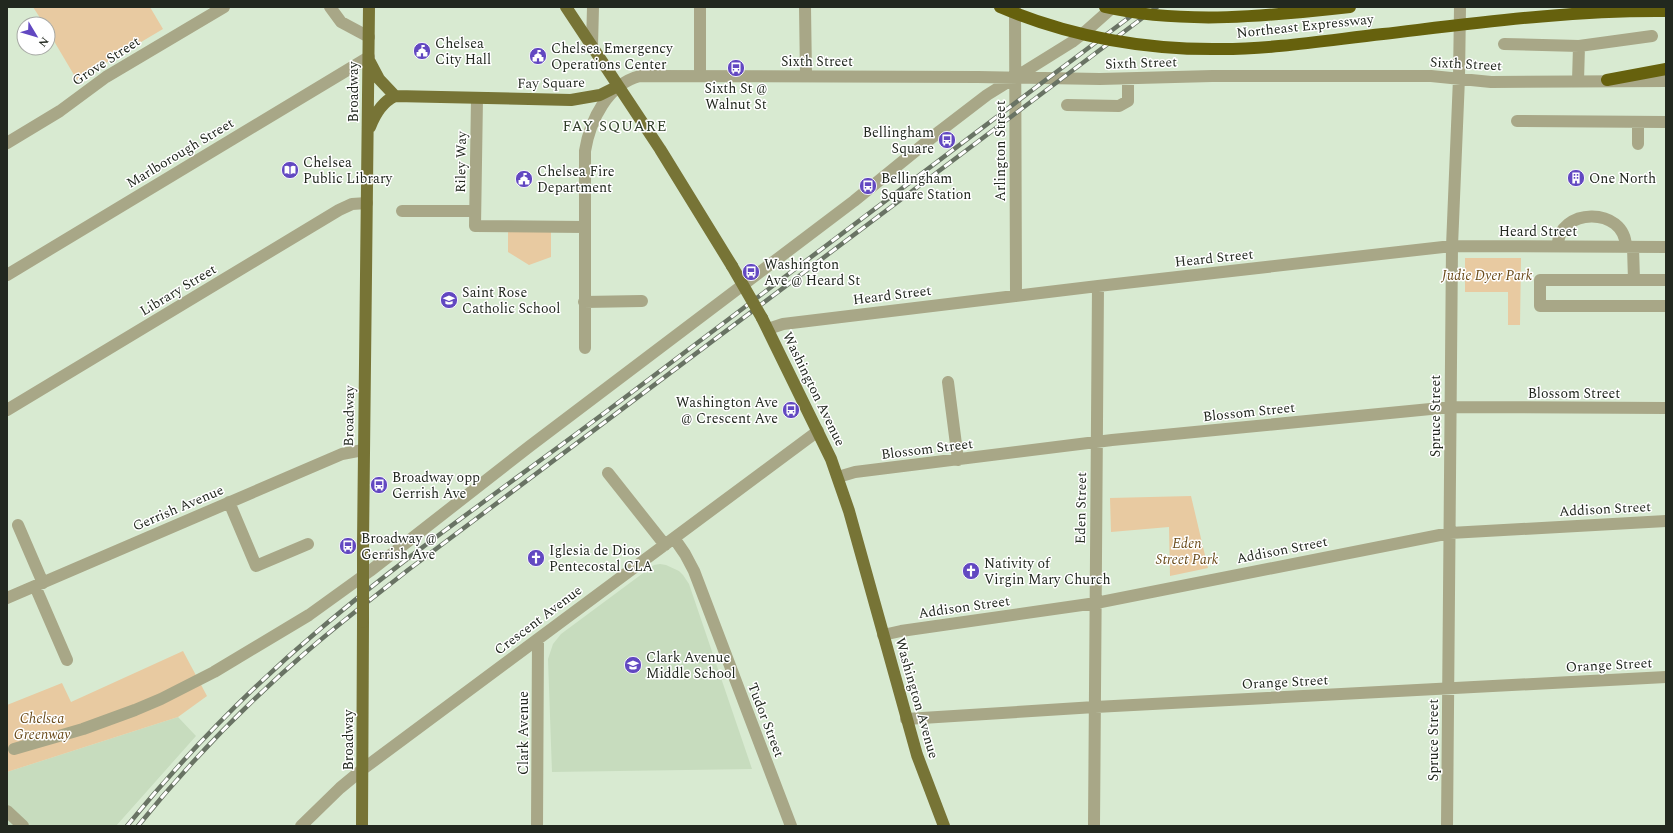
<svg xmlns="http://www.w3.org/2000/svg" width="1673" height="833" font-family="Spectral,serif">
	<rect width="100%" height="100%" fill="#d8ead1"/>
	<path fill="#c7dcbe" d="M660,564L666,565L679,571L683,575L689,584L752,769L552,772L548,659L553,644L561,634L654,565Z
		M178,717L196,736L116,826H7V772Z"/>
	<path fill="#e8caa1" d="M33,7H150L163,29L77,80L48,31V24H44Z
		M508,232H551V257L529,265L508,252Z
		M1465,258H1521L1520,325H1508V292H1465Z
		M1191,496L1208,568L1170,576L1169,527L1111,532L1110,498Z
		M183,651L207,696L178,717L7,772V705L62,683L71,702Z"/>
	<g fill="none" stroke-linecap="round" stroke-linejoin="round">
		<path stroke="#a8a787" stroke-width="12" d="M330,7L341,22L369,37
			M805,7L806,76
			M1015,7L1016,296
			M1504,44L1579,46
			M592,46L593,7
			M700,75V7
			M1578,81L1579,46L1652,36
			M477,98L475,226L584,227
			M1067,105L1119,106L1128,101V79
			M1517,121L1666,122
			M7,143L60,111L106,77L224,7
			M1638,144V122
			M402,211H475
			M1558,246C1557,208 1625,205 1626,247
			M1633,247L1634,280
			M7,275L369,57
			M1666,280H1540V306H1666
			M584,302L642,301
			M768,329L783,324L1098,286L1452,246L1666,247
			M585,348V151C590,120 608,84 640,76L978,77L1100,79L1212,76H1431L1491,82L1666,81
			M948,382L958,460
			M7,410L339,210L352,204L367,203
			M608,473L665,545
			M838,477L855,472L1112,440L1451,407L1666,408
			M229,502L256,566L308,544
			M18,525L43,583
			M674,538L685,554L694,571L791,826
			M35,586L67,660
			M7,598L342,454L363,450
			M883,635L901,631L1096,603L1450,533L1666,521
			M906,719L1095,707L1666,677
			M14,749L83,729L135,710L161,699L214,672L309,615L370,571L530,446L854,201L940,131L987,95L1072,42L1086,31L1113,7
			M7,811L23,826
			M301,826L340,788L363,769L818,431
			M537,826L538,639
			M1094,826L1098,286
			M1447,826L1452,246L1459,78L1460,7"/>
		<path stroke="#777436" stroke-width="12" d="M566,7L660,149L732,266
			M370,62L379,79L395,96
			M370,127C375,114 382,102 395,96L571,100L600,95L618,86
			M762,318L831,459L849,511L917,755L944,826
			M363,543L369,7
			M362,826L363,622"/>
		<path stroke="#66610d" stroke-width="12" d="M1607,80L1666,69"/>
		<defs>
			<path id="rail" d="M127,826C185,755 249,689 320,629C412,551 511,483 607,411C786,276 964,141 1143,7
				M138,826C188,764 244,706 304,654C337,625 373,598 408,570L1157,7"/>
		</defs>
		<use href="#rail" stroke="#697364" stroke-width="4.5"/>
		<use href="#rail" stroke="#fff" stroke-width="3" stroke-dasharray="9" stroke-linecap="butt"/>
		<path stroke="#777436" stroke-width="12" d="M732,266L762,318
			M363,622V543"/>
		<path stroke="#66610d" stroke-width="12" d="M1000,7C1071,37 1145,50 1221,49C1275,49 1329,40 1383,34C1477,23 1571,10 1666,11
			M1105,7C1184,25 1270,16 1350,7"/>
	</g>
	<defs>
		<symbol id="civic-disc" viewBox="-11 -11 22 22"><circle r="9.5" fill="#6248c1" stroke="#fff"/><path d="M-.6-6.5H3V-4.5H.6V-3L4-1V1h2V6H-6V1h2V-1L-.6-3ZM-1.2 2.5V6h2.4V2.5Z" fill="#fff"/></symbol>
		<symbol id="bus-disc" viewBox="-11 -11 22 22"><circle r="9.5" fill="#6248c1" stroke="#fff"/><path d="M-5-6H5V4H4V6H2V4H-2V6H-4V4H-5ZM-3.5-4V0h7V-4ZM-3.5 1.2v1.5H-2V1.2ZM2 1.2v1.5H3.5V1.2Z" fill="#fff"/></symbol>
		<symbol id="library-disc" viewBox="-11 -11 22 22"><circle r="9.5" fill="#6248c1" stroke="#fff"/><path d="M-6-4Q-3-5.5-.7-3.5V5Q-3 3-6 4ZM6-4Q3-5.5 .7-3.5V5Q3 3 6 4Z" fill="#fff"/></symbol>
		<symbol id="building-disc" viewBox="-11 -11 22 22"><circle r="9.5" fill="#6248c1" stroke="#fff"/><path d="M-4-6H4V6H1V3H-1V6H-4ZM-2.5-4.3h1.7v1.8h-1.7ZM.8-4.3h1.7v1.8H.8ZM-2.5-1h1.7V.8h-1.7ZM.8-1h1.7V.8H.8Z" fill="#fff"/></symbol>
		<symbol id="school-disc" viewBox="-11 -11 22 22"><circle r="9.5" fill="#6248c1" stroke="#fff"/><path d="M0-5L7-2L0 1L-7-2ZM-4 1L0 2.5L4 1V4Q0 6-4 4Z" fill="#fff"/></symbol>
		<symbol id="church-disc" viewBox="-11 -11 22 22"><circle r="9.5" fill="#6248c1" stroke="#fff"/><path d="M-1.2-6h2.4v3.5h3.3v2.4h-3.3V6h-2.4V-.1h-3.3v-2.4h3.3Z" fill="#fff"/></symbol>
	</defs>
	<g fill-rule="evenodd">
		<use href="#civic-disc" x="412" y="41" width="20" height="20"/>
		<use href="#civic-disc" x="528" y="46" width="20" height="20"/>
		<use href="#bus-disc" x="726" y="58" width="20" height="20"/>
		<use href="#bus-disc" x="937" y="130" width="20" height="20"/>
		<use href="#library-disc" x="280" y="160" width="20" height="20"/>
		<use href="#building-disc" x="1566" y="168" width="20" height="20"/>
		<use href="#civic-disc" x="514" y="169" width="20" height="20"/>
		<use href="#bus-disc" x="858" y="176" width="20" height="20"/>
		<use href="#bus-disc" x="741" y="262" width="20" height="20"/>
		<use href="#school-disc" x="439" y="290" width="20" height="20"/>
		<use href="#bus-disc" x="781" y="400" width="20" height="20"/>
		<use href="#bus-disc" x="369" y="475" width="20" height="20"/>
		<use href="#bus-disc" x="338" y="536" width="20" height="20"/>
		<use href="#church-disc" x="526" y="548" width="20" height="20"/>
		<use href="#church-disc" x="961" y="561" width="20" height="20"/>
		<use href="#school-disc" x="623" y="655" width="20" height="20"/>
	</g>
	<g text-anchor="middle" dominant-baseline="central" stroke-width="3" stroke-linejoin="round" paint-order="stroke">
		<g font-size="14" fill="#22281f" stroke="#fff">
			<text transform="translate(1305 26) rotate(-6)">Northeast Expressway</text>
			<text transform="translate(106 61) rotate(-33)">Grove Street</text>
			<text x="817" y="61">Sixth Street</text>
			<text transform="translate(1141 63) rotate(-2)">Sixth Street</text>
			<text transform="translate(1466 64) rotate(3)">Sixth Street</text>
			<text transform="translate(551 83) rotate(-1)">Fay Square</text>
			<text transform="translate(353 92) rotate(-90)">Broadway</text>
			<text transform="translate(1000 151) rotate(-90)">Arlington Street</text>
			<text transform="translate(180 153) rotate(-31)">Marlborough Street</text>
			<text transform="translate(461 162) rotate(-89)">Riley Way</text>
			<text x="1538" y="231">Heard Street</text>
			<text transform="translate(1214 258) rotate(-6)">Heard Street</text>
			<text transform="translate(178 290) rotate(-31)">Library Street</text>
			<text transform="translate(892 295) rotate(-7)">Heard Street</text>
			<text transform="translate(814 389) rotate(64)">Washington Avenue</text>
			<text x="1574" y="393">Blossom Street</text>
			<text transform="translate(1249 412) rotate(-6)">Blossom Street</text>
			<text transform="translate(349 416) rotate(-89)">Broadway</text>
			<text transform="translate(1435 416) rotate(-90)">Spruce Street</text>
			<text transform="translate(927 449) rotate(-7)">Blossom Street</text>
			<text transform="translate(178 508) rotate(-23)">Gerrish Avenue</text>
			<text transform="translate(1081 508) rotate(-89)">Eden Street</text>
			<text transform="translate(1605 509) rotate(-3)">Addison Street</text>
			<text transform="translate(1282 550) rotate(-11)">Addison Street</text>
			<text transform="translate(964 607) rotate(-8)">Addison Street</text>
			<text transform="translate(538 620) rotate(-37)">Crescent Avenue</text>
			<text transform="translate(1609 665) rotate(-3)">Orange Street</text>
			<text transform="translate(1285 682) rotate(-3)">Orange Street</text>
			<text transform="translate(917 698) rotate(74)">Washington Avenue</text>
			<text transform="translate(766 720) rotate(69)">Tudor Street</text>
			<text transform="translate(523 733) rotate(-90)">Clark Avenue</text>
			<text transform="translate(348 740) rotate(-90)">Broadway</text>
			<text transform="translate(1433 740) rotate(-90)">Spruce Street</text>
		</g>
		<g font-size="14" fill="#22281f" stroke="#fff" text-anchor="start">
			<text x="435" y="43">Chelsea<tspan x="435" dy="16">City Hall</tspan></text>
			<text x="551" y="48">Chelsea Emergency<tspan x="551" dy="16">Operations Center</tspan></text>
			<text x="736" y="88" text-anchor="middle">Sixth St @<tspan x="736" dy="16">Walnut St</tspan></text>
			<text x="934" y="132" text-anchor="end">Bellingham<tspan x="934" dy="16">Square</tspan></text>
			<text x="303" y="162">Chelsea<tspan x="303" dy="16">Public Library</tspan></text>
			<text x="537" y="171">Chelsea Fire<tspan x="537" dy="16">Department</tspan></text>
			<text x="881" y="178">Bellingham<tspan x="881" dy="16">Square Station</tspan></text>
			<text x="1589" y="178">One North</text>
			<text x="764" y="264">Washington<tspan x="764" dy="16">Ave @ Heard St</tspan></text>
			<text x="462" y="292">Saint Rose<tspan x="462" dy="16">Catholic School</tspan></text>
			<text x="778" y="402" text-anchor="end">Washington Ave<tspan x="778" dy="16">@ Crescent Ave</tspan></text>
			<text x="392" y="477">Broadway opp<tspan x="392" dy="16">Gerrish Ave</tspan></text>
			<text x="361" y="538">Broadway @<tspan x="361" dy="16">Gerrish Ave</tspan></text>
			<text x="549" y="550">Iglesia de Dios<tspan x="549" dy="16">Pentecostal CLA</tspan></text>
			<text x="984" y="563">Nativity of<tspan x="984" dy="16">Virgin Mary Church</tspan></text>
			<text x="646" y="657">Clark Avenue<tspan x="646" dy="16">Middle School</tspan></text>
		</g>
		<g font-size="14" font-style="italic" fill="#6a4b1a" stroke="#fff">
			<text x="1487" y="275">Judie Dyer Park</text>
			<text x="1187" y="543">Eden<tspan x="1187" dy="16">Street Park</tspan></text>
			<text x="42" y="718">Chelsea<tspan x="42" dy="16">Greenway</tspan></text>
		</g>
		<g font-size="15" letter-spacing="1" fill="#303d29" stroke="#fff">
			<text x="615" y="126">FAY SQUARE</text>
		</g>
	</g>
	<rect width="1673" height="833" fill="none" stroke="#22281f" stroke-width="16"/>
	<g transform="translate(36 36) rotate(128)"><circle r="19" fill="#ffffff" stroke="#a7a9a5"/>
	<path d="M0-3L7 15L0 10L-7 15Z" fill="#6248c1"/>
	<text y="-6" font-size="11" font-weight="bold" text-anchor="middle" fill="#22281f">N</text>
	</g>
</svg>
